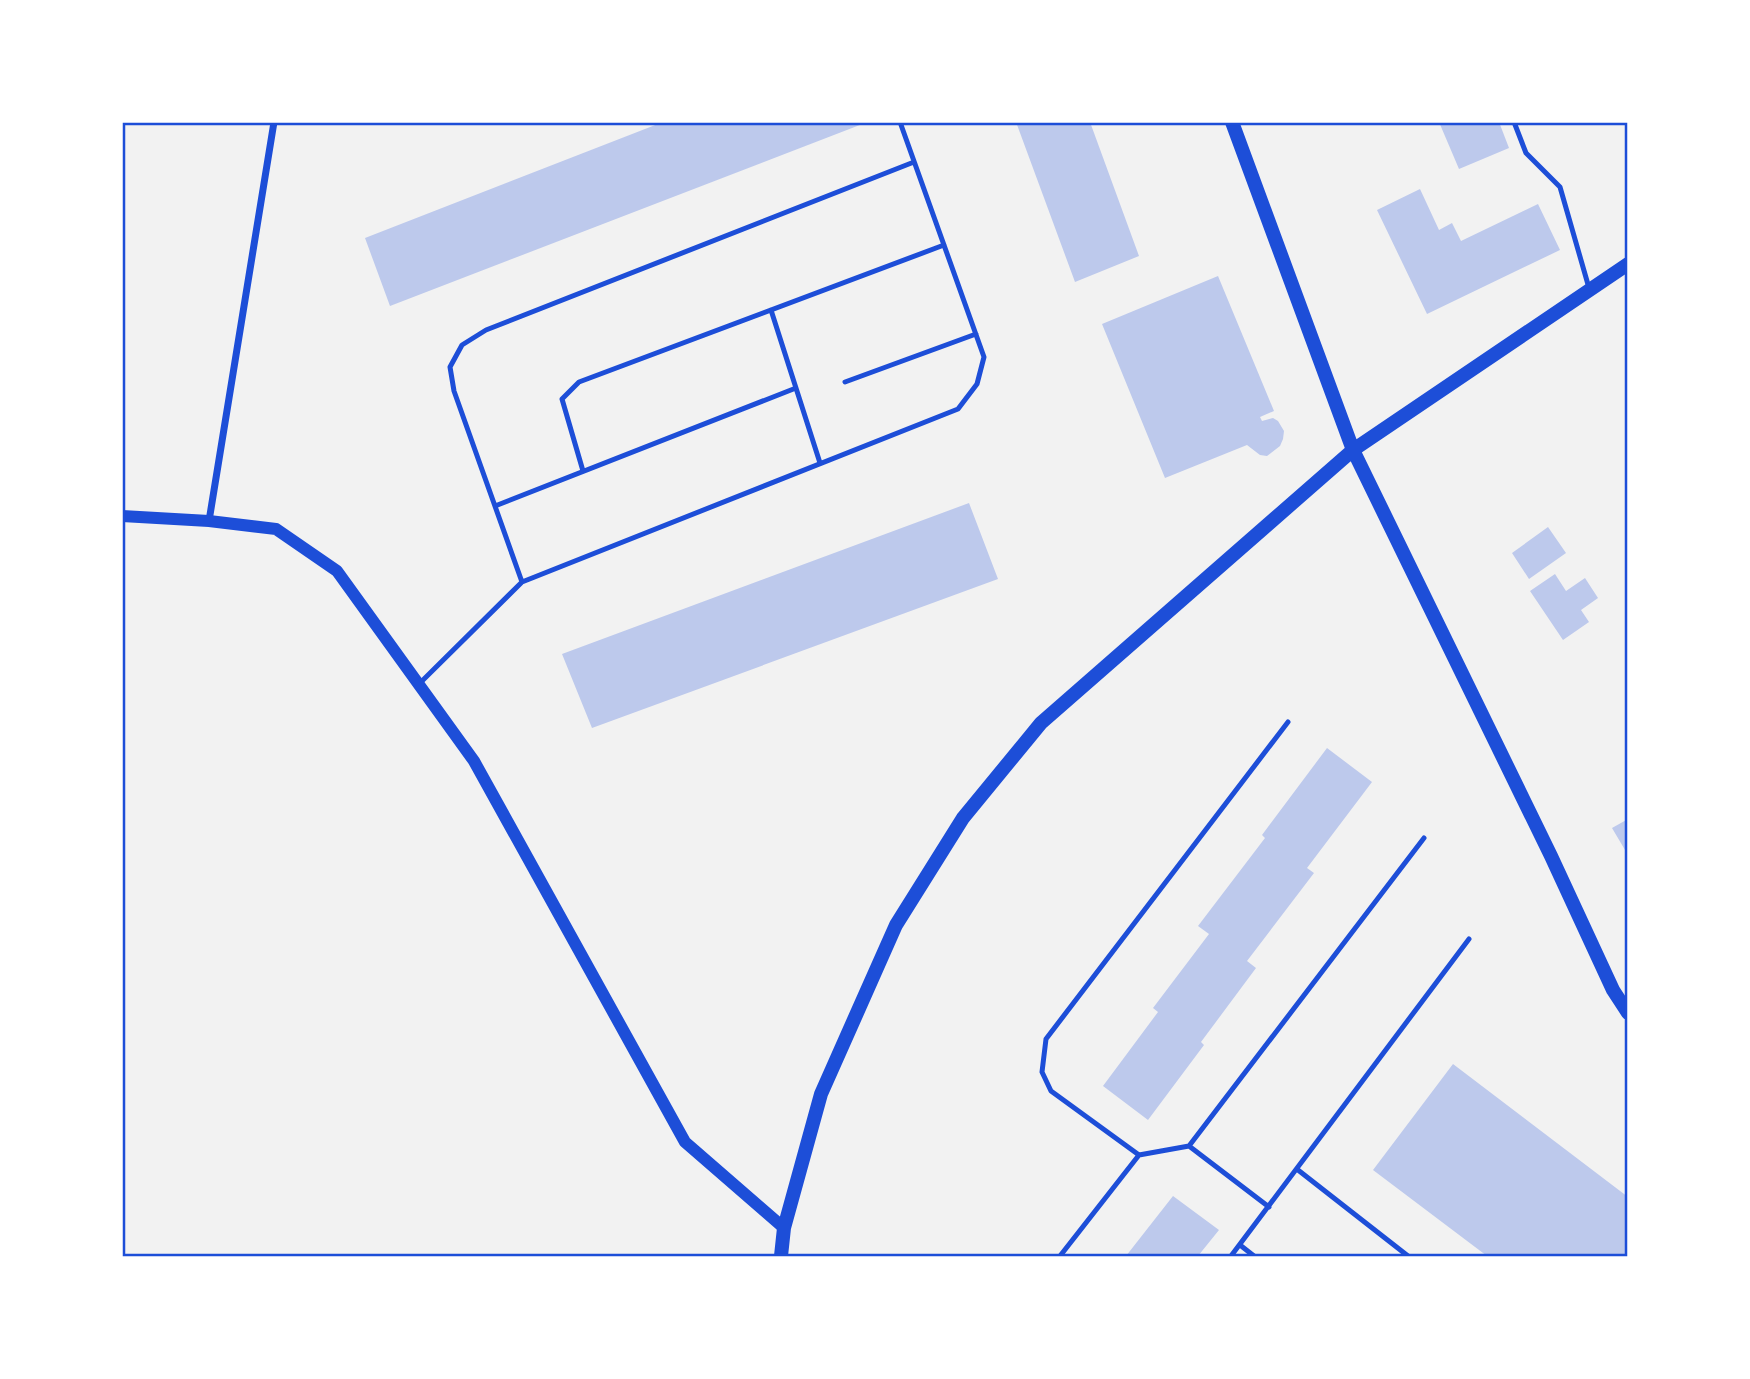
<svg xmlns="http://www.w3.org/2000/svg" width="1750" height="1379" font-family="'Fira Sans Condensed',sans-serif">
	<rect width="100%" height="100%" fill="#f2f2f2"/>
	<path fill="#bdc9ec" d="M663,122L865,123L390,306L365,238Z
		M1016,122H1090L1139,256L1075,282Z
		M1439,122H1499L1509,148L1459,169Z
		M1420,189L1439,230L1452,223L1461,241L1538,204L1560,250L1427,314L1377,210Z
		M1218,276L1274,411L1260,417L1262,421L1273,418L1278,421L1284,431L1283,439L1280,446L1267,456L1260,455L1247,445L1165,478L1102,324Z
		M969,503L998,579L592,728L562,654Z
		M1548,527L1566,553L1529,579L1512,553Z
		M1555,574L1566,591L1585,578L1598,598L1581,610L1589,622L1563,640L1530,591Z
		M1327,748L1372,782L1307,868L1314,873L1247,961L1256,968L1201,1042L1204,1045L1148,1120L1103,1086L1158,1012L1153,1008L1209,934L1198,926L1265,838L1262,835Z
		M1628,819V855L1612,828Z
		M1453,1064L1628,1197V1256H1487L1373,1170Z
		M1173,1196L1219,1230L1198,1256H1126Z"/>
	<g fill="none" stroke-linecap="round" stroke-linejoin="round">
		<path stroke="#1d4ed8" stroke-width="5" d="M1514,122L1526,153L1560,187L1589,288
			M771,310L820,463
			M845,382L976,334
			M583,471L562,399L579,382L944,245
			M495,506L796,388
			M522,582L454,391L450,367L462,345L486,330L914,162
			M420,683L522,582L958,409L977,384L984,357L900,122
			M1189,1146L1424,838
			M1298,1170L1408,1256
			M1269,1207L1189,1146L1139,1155L1051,1091L1042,1072L1046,1039L1288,722
			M1240,1245L1254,1256
			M1060,1256L1139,1155
			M1231,1256L1469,939"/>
		<path stroke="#1d4ed8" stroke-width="7" d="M209,521L274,122"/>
		<path stroke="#1d4ed8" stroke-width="12" d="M122,516L209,521L276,529L337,571L474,761L685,1142L784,1228"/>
		<path stroke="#1d4ed8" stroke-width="14" d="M1232,122L1353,450L1551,856L1613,990L1628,1013
			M781,1256L784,1228L821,1094L896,925L963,818L1041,723L1353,450L1628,264"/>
	</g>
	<rect width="1750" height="1379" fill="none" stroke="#ffffff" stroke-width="248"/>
	<rect x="124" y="124" width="1502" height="1131" fill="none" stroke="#1d4ed8" stroke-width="2.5"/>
</svg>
